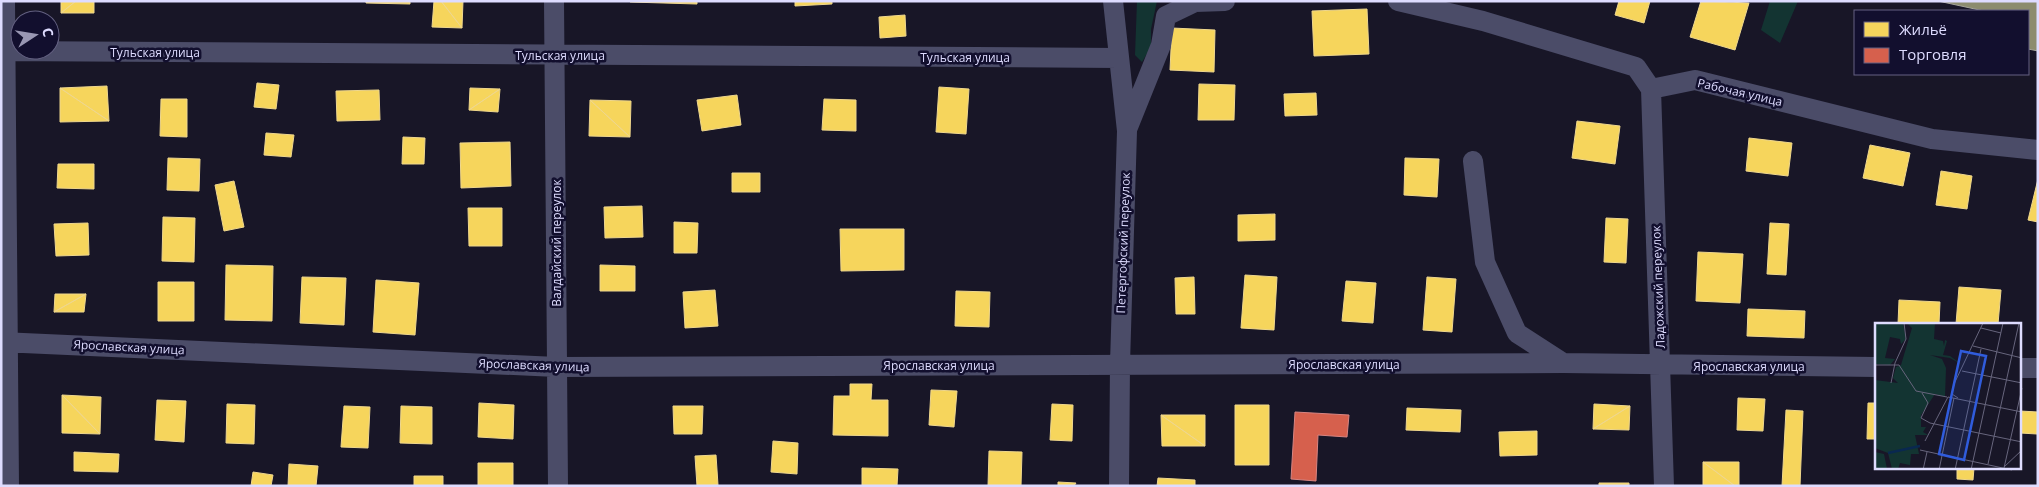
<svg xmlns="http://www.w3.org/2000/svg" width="2039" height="487" font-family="'Open Sans',sans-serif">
	<rect width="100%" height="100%" fill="#181627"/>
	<path fill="#133432" d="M1137,1H1157L1151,29V47L1142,62L1135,55Z
		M1770,1H1798L1780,43L1761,30Z"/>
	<path fill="#f6d55c" stroke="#efd78d" d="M61,1H76L61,13Z
		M76,1H94V13H61Z
		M366,1H410V4L366,3Z
		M434,1H441L462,28L432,27Z
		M441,1H463L462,28Z
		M630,1H697V4L630,2Z
		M795,1H832V4L795,6Z
		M1619,1H1650L1644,23L1615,15Z
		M1701,1L1749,3L1735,50L1690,37Z
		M1367,9L1369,54L1314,56L1312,11Z
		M905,15L906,36L880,38L879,17Z
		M1172,28L1215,30L1214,72L1170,70Z
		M257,83L279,85L276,109L254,107Z
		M1199,84L1235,85L1234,120H1198Z
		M107,86L109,121L60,88Z
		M939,87L969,89L966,134L936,132Z
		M60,88L109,121L60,122Z
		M470,88L500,89L469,110Z
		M500,89L498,112L469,110Z
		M379,90L380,120L337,121L336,91Z
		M1316,93L1317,115L1285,116L1284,94Z
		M737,95L741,125L702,131L697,100Z
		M161,99H187V137L160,136Z
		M824,99L856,100V131L822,130Z
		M590,100L630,137L589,136Z
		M590,100L631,101L630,137Z
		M1577,121L1620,126L1615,164L1572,158Z
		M266,133L294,135L291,157L264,155Z
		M403,137L425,138L424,164H402Z
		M1749,138L1792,143L1788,176L1746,171Z
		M510,142L511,186L461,188L460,143Z
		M1870,145L1910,153L1903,186L1863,178Z
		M168,158L200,159L199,191L167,190Z
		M1405,158L1439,159L1437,197L1404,195Z
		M58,164H94V189L57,188Z
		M1941,171L1972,176L1967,209L1936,205Z
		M732,173H760V192H732Z
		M2038,179V222L2028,220Z
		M234,181L244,227L224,231L215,185Z
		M642,206L643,237L605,238L604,207Z
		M468,208H502V246H469Z
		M1275,214V240L1238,241V215Z
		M163,217L195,218L194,262L162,261Z
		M1606,218L1628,219L1626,263L1604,262Z
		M674,222L698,223L697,253H674Z
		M88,223L89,255L56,256L54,224Z
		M1770,223L1789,224L1786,275L1767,274Z
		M840,229H904V270L841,271Z
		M1698,252L1743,254L1740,303L1696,301Z
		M226,265L273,266L272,321L225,320Z
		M600,265L635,266V291H600Z
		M1245,275L1277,277L1274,330L1241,328Z
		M302,277L346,278L344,325L300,323Z
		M1194,277L1195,314H1176L1175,278Z
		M1427,277L1456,279L1452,332L1423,330Z
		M376,280L419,283L415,335L373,332Z
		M1346,281L1376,283L1373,323L1342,321Z
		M158,282H194V321H158Z
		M1959,287L2001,290L1998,324H1956Z
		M715,290L718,326L685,328L683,292Z
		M956,291L990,292L989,327L955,326Z
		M55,294H86L54,312Z
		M86,294L84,312H54Z
		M1899,300L1940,302L1939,324H1898Z
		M1748,309L1805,311L1804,338L1747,336Z
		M850,384H872L871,400H888V436L833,435L834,396H850Z
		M931,390L957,391L954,427L929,425Z
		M62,395L101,397L100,434Z
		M62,395L100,434L62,433Z
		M1738,398L1765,399L1763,431L1737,430Z
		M157,400L186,401L184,442L155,440Z
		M479,403L514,405L513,439L478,437Z
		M1868,403H1876V439H1867Z
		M227,404L255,405L254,444L226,443Z
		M1052,404L1073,405L1072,441L1050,440Z
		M1594,404L1630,406L1593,429Z
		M1235,405H1269V465H1235Z
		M344,406L370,407L368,448L341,447Z
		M401,406L432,407V444L400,443Z
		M673,406H703L702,434H674Z
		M1630,406L1629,430L1593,429Z
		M1407,408L1461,410L1460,432L1406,430Z
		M1786,410L1803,411L1800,486H1782Z
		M2020,411L2038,412L2037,434L2020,433Z
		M1161,415H1205V446Z
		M1161,415L1205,446H1162Z
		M1537,431V455L1500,456L1499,432Z
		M773,441L798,443L797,474L771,472Z
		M989,451L1022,452L1021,486H988Z
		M74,452L119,454L118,472L74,471Z
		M716,455L718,485L697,486L695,456Z
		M1703,462H1739V486H1735Z
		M1703,462L1735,486H1703Z
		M478,463H513V486H478Z
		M289,464L318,466L316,486H288Z
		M862,468L898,469L897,486H862Z
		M1957,468H1974L1973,480L1957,479Z
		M253,472L273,475L271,486H251Z
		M414,476H443V486H414Z
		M1158,478L1195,480V486H1157Z
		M1058,482L1076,483L1074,486H1058Z
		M1599,483H1629V486H1599Z"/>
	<path fill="#d6604d" stroke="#d88582" d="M1295,412L1349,415L1347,437L1318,435L1316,481L1291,479Z"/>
	<path fill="#8c8c6e" stroke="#a5a49a" d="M1938,1H2038V51L2028,49V11H1984Z"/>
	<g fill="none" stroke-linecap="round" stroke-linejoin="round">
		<path stroke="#4b4c68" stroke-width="20" d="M5,1L9,486
			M554,1L558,486
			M1113,1L1127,131L1120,364L1119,486
			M1398,1L1483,21L1636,67L1651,89L1695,80L1932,139L2038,150
			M1,51L1119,58
			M1651,89L1664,486
			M1128,127L1161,45L1166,16L1195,2L1225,1
			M1473,161L1485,262L1517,333L1563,363
			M1,342L557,367L1563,363L1876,367
			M2020,368H2038"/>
	</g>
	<g text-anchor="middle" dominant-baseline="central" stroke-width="5" stroke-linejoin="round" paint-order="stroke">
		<g font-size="12" fill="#dedcff" stroke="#120f2e">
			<text x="155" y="52">Тульская улица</text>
			<text x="560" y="55">Тульская улица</text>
			<text x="965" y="57">Тульская улица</text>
			<text transform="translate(1740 92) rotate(13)">Рабочая улица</text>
			<text transform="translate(556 243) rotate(-90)">Валдайский переулок</text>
			<text transform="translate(1123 243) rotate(-88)">Петергофский переулок</text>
			<text transform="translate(1658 287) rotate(-92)">Ладожский переулок</text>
			<text transform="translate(129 347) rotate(3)">Ярославская улица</text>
			<text x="1344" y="364">Ярославская улица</text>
			<text transform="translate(534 365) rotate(2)">Ярославская улица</text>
			<text x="939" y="365">Ярославская улица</text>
			<text x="1749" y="366">Ярославская улица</text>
		</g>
	</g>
	<g transform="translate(1875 323)">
		<rect width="146" height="146" fill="#181627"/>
		<path d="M0,0H28L31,16L26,21L25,16L15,14L10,35L20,36L15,42L0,41ZM32,0H60L59,16L68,18L69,23L70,17L72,18L68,32L75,33L86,41L75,35L55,32L67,36L71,45L70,74L60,71L46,92V104H51L48,109L53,112H40L44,131H36L35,142L25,140L23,146H17L13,130L0,125V57L23,60L18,55L21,44L26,42L37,5ZM0,129L9,131L12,146H0Z" fill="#133432"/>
		<path fill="none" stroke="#092850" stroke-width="2.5" d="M13,130L45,123"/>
		<path fill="none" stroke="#67657d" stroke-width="1" d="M106,5L126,10M98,23L147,35M0,42H24L41,68L72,74M87,48L147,60M16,60L20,40L31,16L29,0M47,70L53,80L46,95L55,100L147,119M83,75L77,71L79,61L108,0M50,118L73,74L147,89M45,127L137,147M113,141L144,0M129,144L147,127M129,145L147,65M48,147L52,129M64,147L79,75M80,147L106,26M96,147L128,0"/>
		<path fill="#305cdc" fill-opacity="0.15" stroke="#305cdc" stroke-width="2.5" d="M86,28L111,33L89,137L64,131Z"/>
		<rect width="146" height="146" fill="none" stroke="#dedcff" stroke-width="2.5"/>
	</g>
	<rect width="2039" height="487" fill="none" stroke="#dedcff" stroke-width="5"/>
	<rect x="1854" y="10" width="175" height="65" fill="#120f2e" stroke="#646182"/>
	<rect x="1864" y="22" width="25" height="15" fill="#f6d55c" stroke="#646182"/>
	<text x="1899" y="35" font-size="15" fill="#dedcff">Жильё</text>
	<rect x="1864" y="48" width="25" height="15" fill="#d6604d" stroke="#646182"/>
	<text x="1899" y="60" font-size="15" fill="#dedcff">Торговля</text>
	<g transform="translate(35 35) rotate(78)"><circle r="24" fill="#120f2e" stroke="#646182"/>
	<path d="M0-4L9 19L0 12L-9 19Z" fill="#9997b3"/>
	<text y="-8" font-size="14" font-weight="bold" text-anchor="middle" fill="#dedcff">С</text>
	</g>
</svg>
